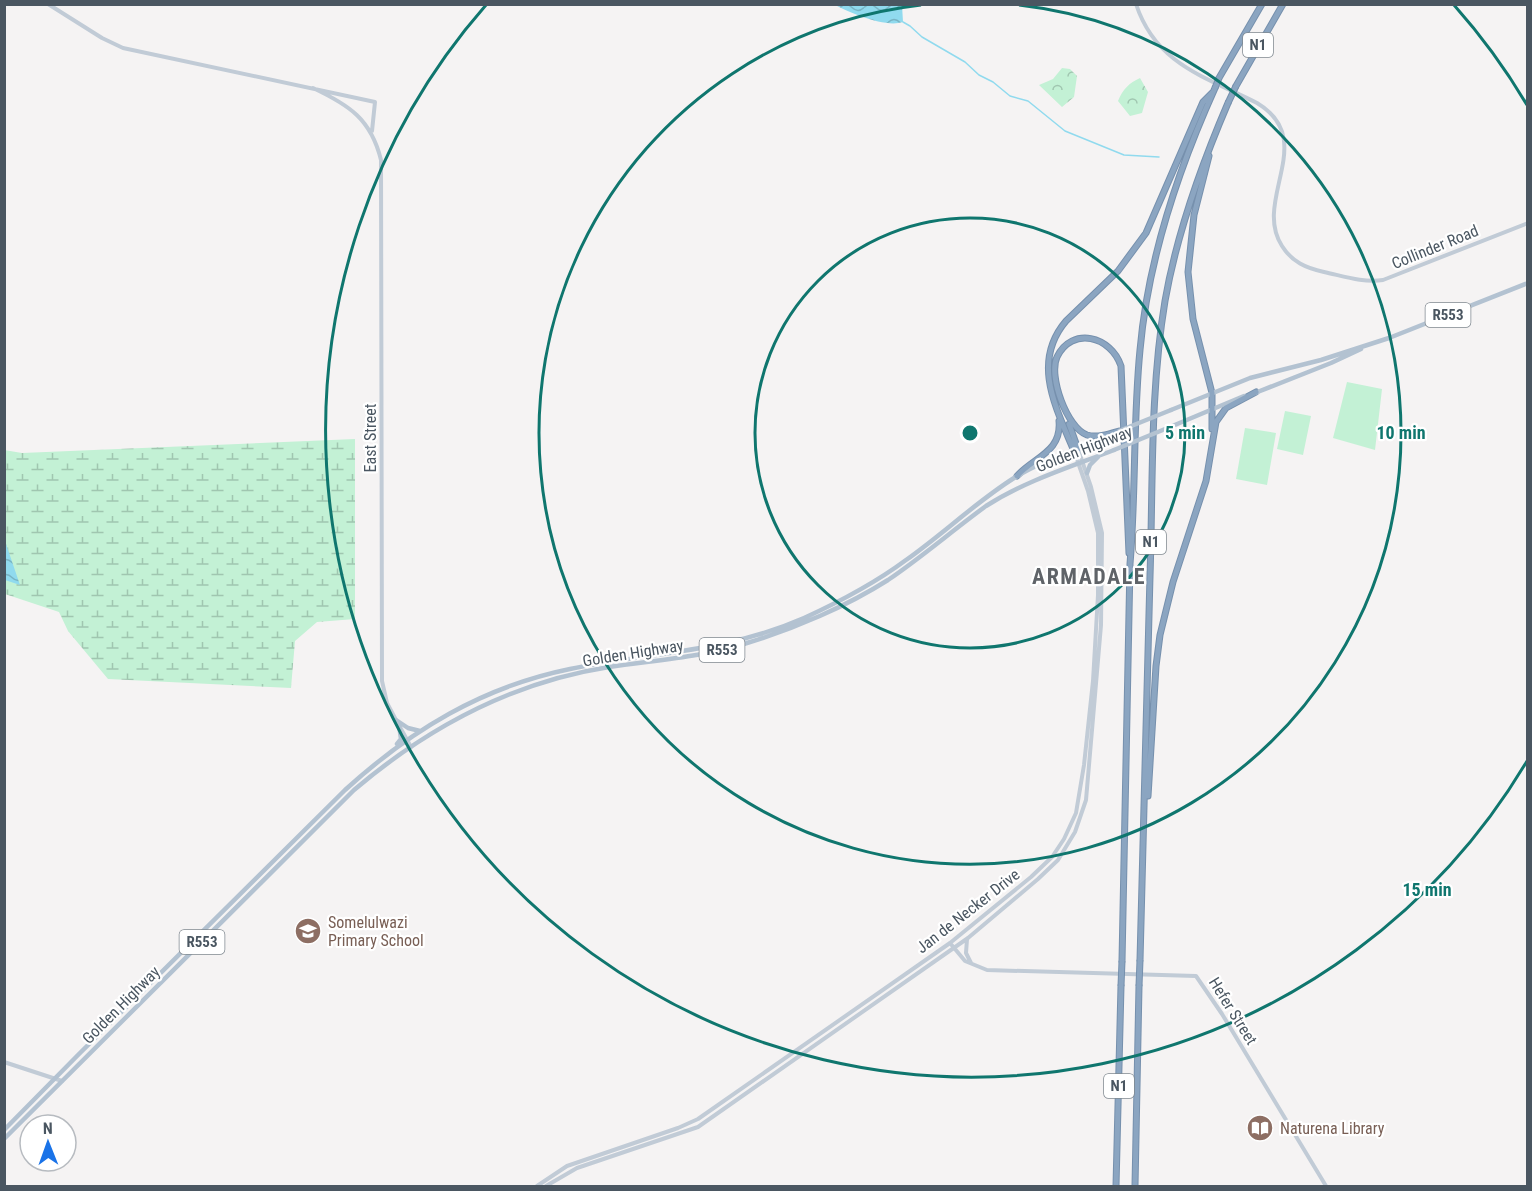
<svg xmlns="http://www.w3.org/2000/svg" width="1532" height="1191" font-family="'Roboto Condensed',sans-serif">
	<defs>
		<pattern id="forest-crowns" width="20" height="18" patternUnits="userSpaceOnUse" patternTransform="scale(1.5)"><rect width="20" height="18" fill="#c3f1d5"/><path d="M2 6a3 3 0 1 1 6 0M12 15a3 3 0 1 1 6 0" fill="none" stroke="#a0c6b0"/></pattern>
		<pattern id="wetland-marsh" width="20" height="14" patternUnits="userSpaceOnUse" patternTransform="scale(1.5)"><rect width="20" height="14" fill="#c3f1d5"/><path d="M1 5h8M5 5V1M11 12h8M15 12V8" fill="none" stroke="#a0c6b0"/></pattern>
		<pattern id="water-waves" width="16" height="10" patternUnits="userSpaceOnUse" patternTransform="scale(1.5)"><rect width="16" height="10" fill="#90daee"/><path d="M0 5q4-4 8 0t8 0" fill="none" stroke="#78b4c4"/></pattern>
	</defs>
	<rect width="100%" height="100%" fill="#f5f3f3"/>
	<path fill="url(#forest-crowns)" d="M1062,68L1070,69L1077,76L1074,97L1062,107L1039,85L1053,79Z
		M1140,78L1148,92L1142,113L1130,116L1118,101C1123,89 1129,83 1140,78Z"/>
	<path fill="url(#wetland-marsh)" d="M355,439V619L317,622L295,641L291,688L108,679L68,631L59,612L5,594L4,450L22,453Z"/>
	<path fill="#c3f1d5" d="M1347,382L1382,389L1375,450L1333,438Z
		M1285,411L1311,416L1303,455L1277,449Z
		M1245,428L1276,433L1267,485L1236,479Z"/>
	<path fill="url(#water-waves)" d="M835,5H902L903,22C885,28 851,13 835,5Z
		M5,541L20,585L5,580Z"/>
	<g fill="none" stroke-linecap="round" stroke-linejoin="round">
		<path stroke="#90daee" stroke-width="1.5" d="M903,22L910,26L922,37L965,62L979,75L993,82L1010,96L1028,101L1065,131L1124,155L1159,157"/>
		<defs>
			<path id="highway" d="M1219,78L1262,4
				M1236,86L1283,4
				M1209,156L1194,215L1188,272L1193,319L1212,393V429
				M1069,424L1078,449
				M1119,431C1109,434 1097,438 1087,435C1067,428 1048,376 1057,357C1072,326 1111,336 1121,366L1129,553
				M1074,451C1056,408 1031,362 1066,321L1118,271L1146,233L1203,102L1212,93
				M1017,476C1034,457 1062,452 1059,421
				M1148,796L1156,666L1160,635L1173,582L1206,481L1216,422L1226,408L1256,392
				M1140,960C1144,832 1146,704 1150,576C1153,484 1150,391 1165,301C1177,232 1201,166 1228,103
				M1122,961L1130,564C1136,492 1133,421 1140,350C1148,259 1178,170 1215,88
				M1116,1186L1121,986
				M1135,1186L1139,986"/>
		</defs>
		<use href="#highway" stroke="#7690ad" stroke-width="7"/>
		<path stroke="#c1cbd6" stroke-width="4" d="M48,4L102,38L123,48L375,102L372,131
			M1136,4C1156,65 1206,77 1257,103C1319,140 1252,200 1282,246C1292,262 1306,268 1324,272C1343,276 1363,283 1383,280L1528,223
			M313,88C349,105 371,119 381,160L382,681L387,703L396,720
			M400,727L411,747
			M967,939L966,953L971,963
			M950,943L965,961L987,970L1196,976L1222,1014L1326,1186
			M4,1062L62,1081
			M537,1186L567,1166L678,1128L698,1119L950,943L1031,877L1052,857L1064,839L1076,813L1084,765L1093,681L1098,595V533L1088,491L1074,451
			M546,1186L577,1168L698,1127L968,938L1038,879L1058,860L1075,832L1086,800L1101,625L1102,533L1091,487L1078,449"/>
		<path stroke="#b3c2d1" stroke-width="4.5" d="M1255,393L1331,363L1361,349
			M1171,410L1250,378L1321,360L1389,338L1528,283
			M1170,427L1244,396
			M1087,473L1090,465L1098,457
			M396,720L408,728L420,731
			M397,744L401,739L399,725
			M4,1130L78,1055L345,790C411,730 482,687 570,669C652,652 724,653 804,618C839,602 875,583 906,560C943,534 976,502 1014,478C1042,460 1079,449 1110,436
			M4,1139L354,790C427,728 513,682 609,667C655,660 703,657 747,643C794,629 847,606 888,580C922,557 953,530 986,506C1025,481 1070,467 1114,450"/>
		<use href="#highway" stroke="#8ba5c1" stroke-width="5"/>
		<defs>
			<path id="highway-bridge" d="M1215,88L1219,78
				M1228,103L1236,86
				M1121,986L1122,961
				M1139,986L1140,960"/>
		</defs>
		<use href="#highway-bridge" stroke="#7690ad" stroke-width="7" stroke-linecap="butt"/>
		<path stroke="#b3c2d1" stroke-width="4.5" d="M1119,431L1171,410
			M1114,450L1170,427"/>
		<use href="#highway-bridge" stroke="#8ba5c1" stroke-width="5"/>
	</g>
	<g fill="none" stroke="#0f766e" stroke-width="3">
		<circle cx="970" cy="433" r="215"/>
		<path d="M1019 5A431 431 0 1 1 921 5"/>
		<path d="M1527 761A646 646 0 1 1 486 5M1454 5A646 646 0 0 1 1527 105"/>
	</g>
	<defs>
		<symbol id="school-disc" viewBox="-11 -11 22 22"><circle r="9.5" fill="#8d6e63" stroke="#fff"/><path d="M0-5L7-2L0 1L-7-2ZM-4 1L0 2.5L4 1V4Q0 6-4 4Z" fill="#fff"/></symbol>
		<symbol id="library-disc" viewBox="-11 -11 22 22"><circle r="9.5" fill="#8d6e63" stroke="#fff"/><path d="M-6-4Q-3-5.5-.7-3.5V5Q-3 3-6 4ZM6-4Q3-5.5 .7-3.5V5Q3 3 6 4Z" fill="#fff"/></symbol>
	</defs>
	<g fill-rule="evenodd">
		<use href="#school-disc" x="293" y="916" width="30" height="30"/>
		<use href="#library-disc" x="1245" y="1113" width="30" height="30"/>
	</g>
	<g text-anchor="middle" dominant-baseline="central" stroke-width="4.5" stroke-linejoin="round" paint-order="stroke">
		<g fill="#fff" stroke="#808990" stroke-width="1.5">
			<rect x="1243" y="33" width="30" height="24" rx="4.5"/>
			<rect x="1425.5" y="303" width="45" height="24" rx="4.5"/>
			<rect x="1136" y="530" width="30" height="24" rx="4.5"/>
			<rect x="699.5" y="638" width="45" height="24" rx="4.5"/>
			<rect x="179.5" y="930" width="45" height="24" rx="4.5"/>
			<rect x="1104" y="1074" width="30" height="24" rx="4.5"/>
		</g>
		<g font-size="15" font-weight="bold" fill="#4a5661">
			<text x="1258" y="45">N1</text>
			<text x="1448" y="315">R553</text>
			<text x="1151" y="542">N1</text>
			<text x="722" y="650">R553</text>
			<text x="202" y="942">R553</text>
			<text x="1119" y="1086">N1</text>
		</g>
		<g font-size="16" fill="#4a5661" stroke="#fff">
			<text transform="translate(1435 247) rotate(-22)">Collinder Road</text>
			<text transform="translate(370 438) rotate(-90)">East Street</text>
			<text transform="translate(1084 449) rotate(-21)">Golden Highway</text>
			<text transform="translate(633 653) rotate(-9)">Golden Highway</text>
			<text transform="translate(968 911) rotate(-38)">Jan de Necker Drive</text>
			<text transform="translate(121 1005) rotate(-45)">Golden Highway</text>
			<text transform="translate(1233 1011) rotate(58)">Hefer Street</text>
		</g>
		<g font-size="16" fill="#785e54" stroke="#fff" text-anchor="start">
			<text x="328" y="922">Somelulwazi<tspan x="328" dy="18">Primary School</tspan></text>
			<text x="1280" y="1128">Naturena Library</text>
		</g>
		<g font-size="22" font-weight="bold" letter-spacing="1.5" fill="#5f6368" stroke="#fff">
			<text x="1089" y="576">ARMADALE</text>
		</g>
	</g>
	<circle cx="970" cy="433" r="9" fill="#0f766e" stroke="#fff" stroke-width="3"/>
	<g font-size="18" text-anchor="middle" font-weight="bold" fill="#0f766e" stroke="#fff" stroke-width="4.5" stroke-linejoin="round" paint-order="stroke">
		<text x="1185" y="439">5 min</text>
		<text x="1401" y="439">10 min</text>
		<text x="1427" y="896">15 min</text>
	</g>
	<rect width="1532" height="1191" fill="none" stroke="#4a5661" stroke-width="12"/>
	<g transform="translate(48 1143) rotate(359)"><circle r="28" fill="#ffffff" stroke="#b7bbc0" stroke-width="1.5"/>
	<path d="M0-4.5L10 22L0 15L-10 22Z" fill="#1a73e8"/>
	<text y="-9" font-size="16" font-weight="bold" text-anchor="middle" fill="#4a5661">N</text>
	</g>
</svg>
